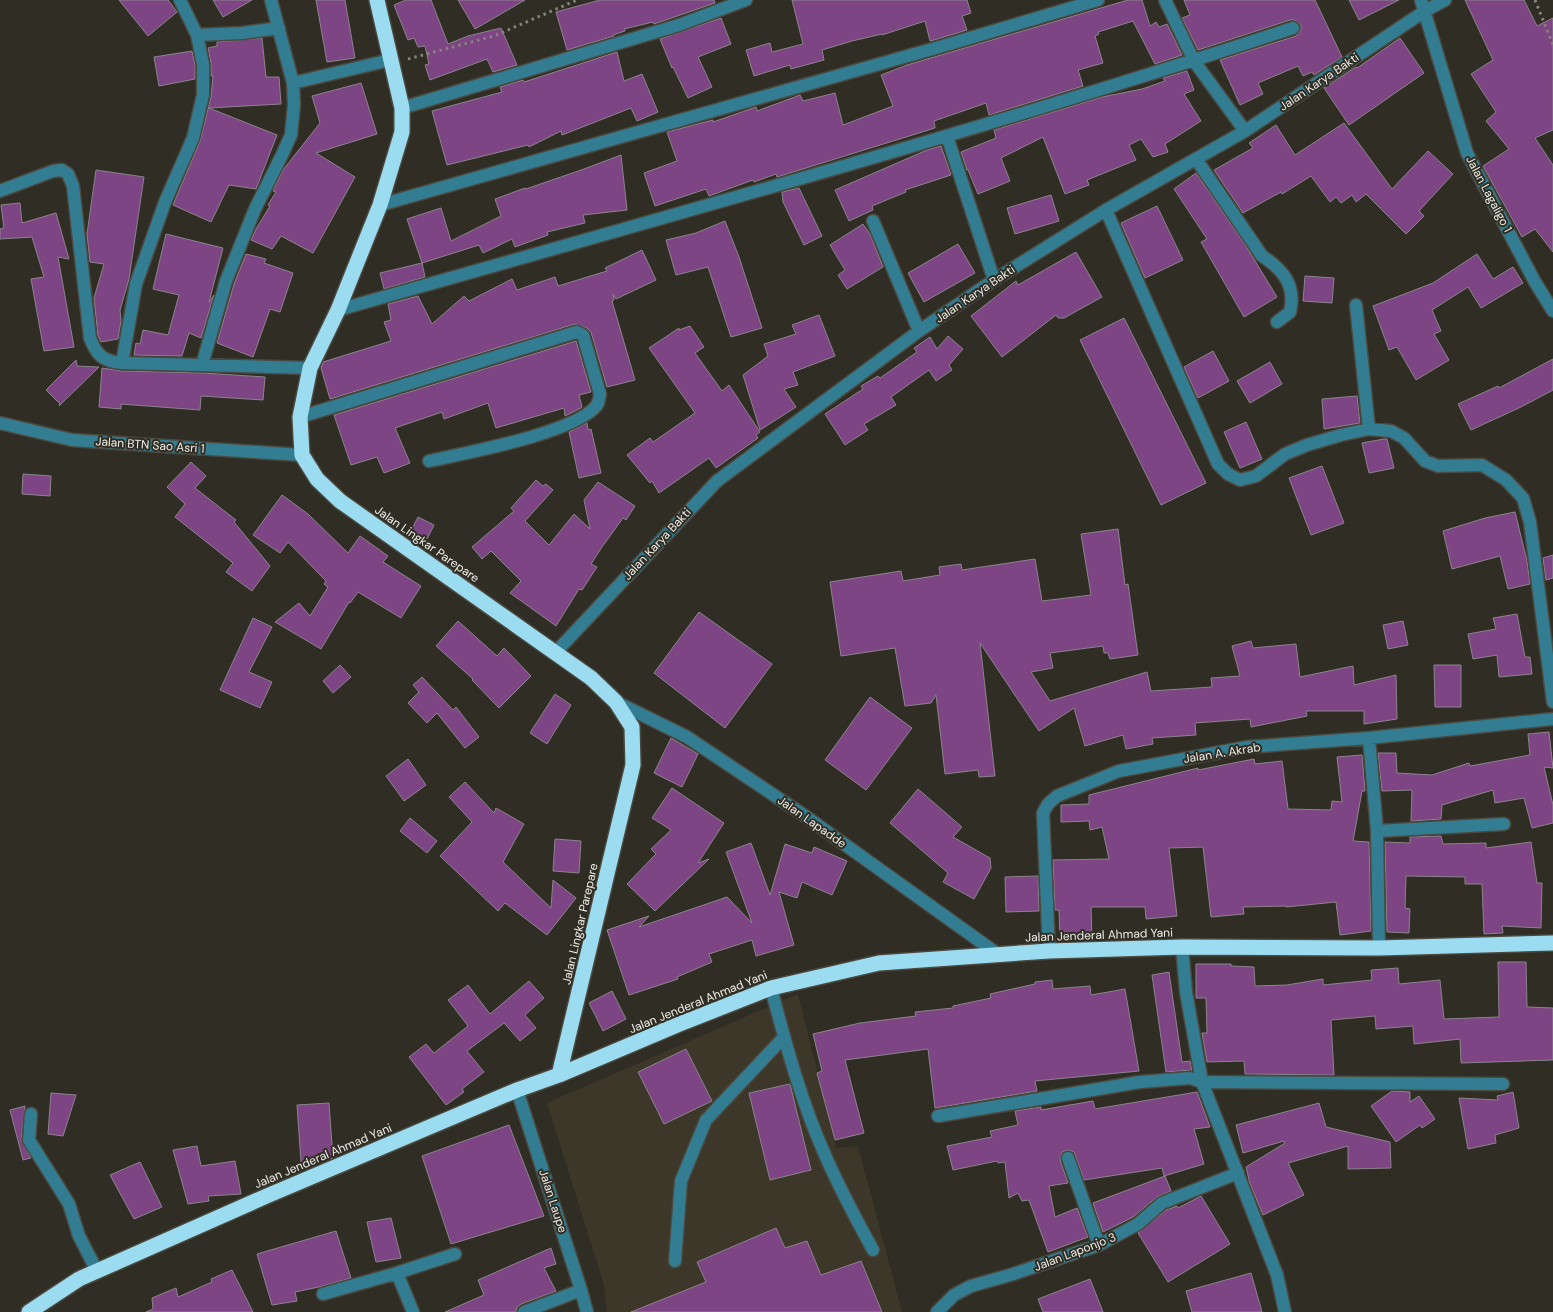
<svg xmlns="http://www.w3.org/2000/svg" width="1553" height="1312" font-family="'DM Sans',sans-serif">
	<rect width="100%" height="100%" fill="#302e24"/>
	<path fill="#3c3728" d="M798,994L836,1148L858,1146L902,1312H607L604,1285L547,1103Z"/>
	<path fill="#7d4584" stroke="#8c848d" d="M119,0H168L177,12L148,36Z
		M213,0H252L223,17Z
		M316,0H345L355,58L327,62Z
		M406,0H431L448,44L468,36L501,28L517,65L493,72L487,59L430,80L425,65L429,64L425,46L418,47L414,38L408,40L394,5Z
		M458,0H525L475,29Z
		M600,0H714L715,3L654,24L653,22L624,29L625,31L613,35L614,36L567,50L556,12Z
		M792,0H967L971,13L962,16L967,30L934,40L930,41L925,21L882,35V34L852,41L822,50L824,60L791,69L790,65L754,76L746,50L770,43L772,52L803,44Z
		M1128,0H1142L1150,26L1156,22L1159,27L1167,24L1182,55L1155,64L1133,21L1098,32L1099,34L1095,36L1103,63L1078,70L1083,86L989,115L986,103L934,121L935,128L777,177L776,174L754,182L753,180L709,196L706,189L655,206L644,173L677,161L667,132L713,120V122L756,107L757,111L800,95L803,101L835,93L843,125L893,106L881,75L907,65Z
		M1184,0H1315L1342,57L1314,75L1312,72L1303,76L1298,66L1258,83L1263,94L1240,105L1220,60L1296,36L1301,30V25L1295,20H1290L1198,50L1182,18L1190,15Z
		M1349,0H1399L1359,20Z
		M1465,0H1524L1537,26L1553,18V130L1535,138L1553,165V252L1535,229L1522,237L1483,166L1509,149L1486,121L1496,112L1471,74L1493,60Z
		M721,18L731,44L698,57L712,87L688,98L673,67L672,68L660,39Z
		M262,38L266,77H279L281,104L209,108L277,135L256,189L229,185L211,222L173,205L200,141L211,97L213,76H211V63L208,48L217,46V42Z
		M1400,38L1424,73L1349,125L1324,88L1356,67L1357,68Z
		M192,51L195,65V79L159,86L154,57Z
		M617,52L624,81L642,74L658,112L637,121L631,108L562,135L561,131L529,147L528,145L447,165L432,111L502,92L500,87L523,80L524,82Z
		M1187,71L1194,90L1184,94L1201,121L1165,144L1168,152L1153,157L1141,139L1129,145L1136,160L1087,180L1089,185L1065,194L1043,137L1001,158L1010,181L978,194L968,170H967L961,152L996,138L994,130L1102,97L1142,89L1165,81L1163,78Z
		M361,83L377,134L316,153L355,177L313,253L281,236L272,249L251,240L256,229L270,206L268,205L276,192L273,191L283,170L320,123L312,96Z
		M1344,123L1392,189L1428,151L1453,174L1419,211L1424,216L1406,234L1366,194L1356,202L1352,195L1341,203L1336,197L1330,202L1311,176L1282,194L1281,192L1243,213L1214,170L1253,148L1249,143L1276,125L1295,155Z
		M941,146L951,175L905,190L906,192L872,206L873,210L849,221L835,190L927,150Z
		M621,155L627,210L583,215L585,223L547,232L548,235L515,247L512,239L483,253L479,245L422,263L407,219L441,208L451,241L501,216L495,199L525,188L526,189L584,169Z
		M96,170L144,177L129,279L120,310L121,321L118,339L101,342L98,336L94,298L104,264L90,262L87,234Z
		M1196,173L1246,246L1277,297L1244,317L1201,242L1207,239L1174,189Z
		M799,188L822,236L804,245L783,202L782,192Z
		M1051,195L1059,221L1015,234L1007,208Z
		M20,203L22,223L56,213L69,259L58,257L74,347L44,351L31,279L44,277L32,237L0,239V229L4,228L1,205Z
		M1157,206L1183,260L1145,278L1121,223Z
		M725,221L739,257L762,328L731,337L708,267L676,275L666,240L696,233Z
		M863,224L870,234L883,267L847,289L838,275L845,270L830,245Z
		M166,234L223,248L209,302L214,295L201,338L189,333L182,356L134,355L136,343L140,344L143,330L168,335L179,295L153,289Z
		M958,244L975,273L924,302L908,273Z
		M642,250L656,280L616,299L613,294L614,300L612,301L635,380L607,387L591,332L587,328L575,324L330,399L321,368L323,362L391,341L384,322L391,320L388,304L418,296L432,324L464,296L469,301L512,279L517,290L555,277L558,286L607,271L605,268Z
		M1076,252L1102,297L1064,318H1058L1056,315L1002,357L971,316L1016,281L1018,285Z
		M246,254L266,259L264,263L293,273L280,312L270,309L253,357L217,343L234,284Z
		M1477,254L1493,279L1513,267L1523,283L1481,308L1468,287L1432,310L1441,331L1434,334L1449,360L1416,380L1397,347L1389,350L1373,306L1433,283Z
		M422,263L425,277L384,289L380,273Z
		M1305,276L1334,278L1332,303L1303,301Z
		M819,315L835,356L793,372L798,385L784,389L796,407L760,430L743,375L768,356L764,344L796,334L792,325Z
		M1124,318L1206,483L1161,505L1080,340Z
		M690,326L704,347L695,353L722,391L729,385L760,432L756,435L758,438L716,468L709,458L659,493L652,481L650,483L627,455L650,438L653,442L695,413L649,348L679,328V330Z
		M948,336L963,349L949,365L952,370L936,381L929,370L891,397L896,405L864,424L868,430L845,445L825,414L863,389L861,386L878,376L880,378L917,352L914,348L930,337L937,349Z
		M576,341L591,392L579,395L582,407L581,408L565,416L564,408L496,428L488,403L444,419L442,412L395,428L410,463L384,473L377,457L351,465L334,415Z
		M1213,351L1229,381L1198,398L1184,367Z
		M1553,359V390L1521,407L1471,430L1458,404L1498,386L1499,388Z
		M76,360L77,366L99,367L59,406L60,404L46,390Z
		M1270,362L1282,384L1250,403L1237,381Z
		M102,368L122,371L202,373L265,377L263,400L201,396L200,410L121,404V409L99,407Z
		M1357,396L1360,423L1324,429L1322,399Z
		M1246,422L1262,459L1240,468L1224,432Z
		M587,423L588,430L591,429L601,473L579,478L569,432Z
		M1384,439H1387L1394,468L1369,473L1362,443Z
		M191,462L206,476L195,488L236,520L234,522L270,566L252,591L226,572L233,563L175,517L185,504L167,487Z
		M1322,466L1344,523L1311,535L1289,478Z
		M23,474L51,476L50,496L22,494Z
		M536,480L543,486L546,484L553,490L525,521L549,545L574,514L590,529L584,500L598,482L635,506L626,520L623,518L602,547L591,564L597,567L582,590L579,589L556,626L510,593L521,581L491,551L482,559L472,547L514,511L511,508Z
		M282,495L308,514L348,553L360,536L388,556L383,562L421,586L401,618L358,592L350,603L349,602L321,649L275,622L299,603L310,616L328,587L324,584L326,581L288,542L280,553L253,535Z
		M1515,512L1527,561L1530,584L1508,589L1500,556L1452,569L1443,531L1485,518Z
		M418,517L434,525L427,539L411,531Z
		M1118,529L1125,585L1128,584L1138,655L1110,659L1108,653H1104L1103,646L1050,653L1053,668L1031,672L1050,701L1147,672L1151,691L1212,687L1211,678L1240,676L1232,646L1251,641L1253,648L1296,644L1300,677L1353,666L1354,685L1396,675L1397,719L1364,724V711H1306L1307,716L1251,727L1250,719L1195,723L1196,735L1152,738L1153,744L1126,749L1123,735L1085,746L1074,708L1039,731L980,643L995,776L979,777L978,770L945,774L936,695L931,703L905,706L895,648L841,656L830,582L901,571L903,581L940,575L939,567L961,564L962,570L1035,559L1042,601L1091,595L1081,534Z
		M1553,555V578L1546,580L1543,558Z
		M699,612L772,664L725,728L654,673Z
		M1517,614L1525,657H1530L1532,674L1499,677L1497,655L1473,659L1468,634L1496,629L1493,618Z
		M253,618L272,627L249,672L272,682L260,708L220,690Z
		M458,621L497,656L504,648L531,676L499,708L472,680L473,679L436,646Z
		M1403,621L1408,645L1388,649L1383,625Z
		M340,665L351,677L333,693L323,681Z
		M1434,665H1461V707H1435Z
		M422,677L453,710L456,707L479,737L465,748L437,713L427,723L408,703L419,692L413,685Z
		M555,694L571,705L547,744L530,733Z
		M870,697L912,728L866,790L825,760Z
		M1549,732L1553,768L1544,767L1553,805V823L1532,828L1524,798L1495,803L1493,790L1442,805L1441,819L1411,821L1412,790L1382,791L1378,753H1396L1397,773L1432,775L1469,763L1470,766L1530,755L1528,734Z
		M671,738L698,754L682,787L654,773Z
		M1362,755L1365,791H1362L1353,841L1369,842L1371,931L1340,935L1336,902L1286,907L1285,906L1243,907L1244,914L1211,917L1203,847L1169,848L1177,916L1146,919L1145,907H1091L1092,939L1060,938L1059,910H1055L1053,860L1109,859L1102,827L1090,830L1089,821L1061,822V805L1089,804V795L1198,768V770L1254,759L1255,764L1282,761L1288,809L1331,810L1332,801L1342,802L1337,757Z
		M408,759L426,785L404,801L386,776Z
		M465,782L494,813L496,808L524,824L503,862L551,908L553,880L576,898L547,935L505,903L498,911L440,856L472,822L449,797Z
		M672,788L724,823L698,863L709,859L655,911L627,884L656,854L651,849L671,830L652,818Z
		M918,789L962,827L953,837L990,858L991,868L974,899L943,882L948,873L890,823Z
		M410,818L437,841L427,853L400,831Z
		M1441,836L1443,844L1486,843V848L1531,842L1537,883H1542L1541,928L1502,926L1503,933L1484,934L1482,884H1465V877L1406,876L1405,908L1410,909L1409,933L1387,932L1385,842L1410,843V837Z
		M555,839L581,841L579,873L553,871Z
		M751,843L770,895L785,844L812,853L814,847L847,861L832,895L802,882L797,898L779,892L794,945L756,956L752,940L709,954L712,962L677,977L678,979L629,995L607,930L649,916L639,927L727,897L752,923L726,852Z
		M1038,876L1039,911L1006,912L1005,877Z
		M1498,962H1526L1527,1007L1553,1008V1060L1461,1063L1460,1039L1414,1044L1413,1026L1376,1029L1375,1016L1331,1020L1334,1075L1245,1074L1244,1061L1207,1062L1202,1033H1207L1206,998H1196V964H1231V966L1254,967L1255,986L1287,985L1323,979V985L1372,980L1371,970L1398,968L1399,984L1440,980L1444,1019L1499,1017Z
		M1169,972L1182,1062L1190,1061L1192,1070L1166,1072L1152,975Z
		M1052,980L1053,989L1090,986L1091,995L1125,989L1139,1071L1035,1081L1037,1091L935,1108L928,1049L845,1060L864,1133L835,1140L817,1073L822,1071L813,1034L860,1023L916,1016L915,1012L953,1008V1006L991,998L990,994L1035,984V982Z
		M529,981L544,998L525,1015L536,1028L520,1041L504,1023L467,1051L484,1072L462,1089L464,1092L446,1105L409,1057L426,1044L434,1053L468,1026L448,1000L468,985L490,1014Z
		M612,991L626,1019L603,1031L589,1003Z
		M686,1049L712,1101L664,1124L638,1072Z
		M790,1084L811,1170L770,1180L749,1093Z
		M1392,1091L1410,1092V1102L1419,1096L1435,1119L1422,1128L1420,1125L1396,1142L1371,1106Z
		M1197,1092L1210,1127L1194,1129L1204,1164L1164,1176L1162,1168L1084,1180L1074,1152L1069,1150L1062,1152L1060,1160L1068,1183L1049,1186L1055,1217L1077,1208L1088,1237L1048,1252L1029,1200L1022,1201L1018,1193L1009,1198L1005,1162L998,1163L997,1161L953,1170L947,1146L992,1137L990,1131L1018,1125L1015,1111L1041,1107V1110L1093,1101L1095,1109Z
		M1513,1092L1519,1128L1495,1135L1496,1143L1468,1149L1459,1098L1498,1100L1497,1096Z
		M51,1093L76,1095L63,1136L48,1134Z
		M329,1103L333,1158L327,1160L301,1162L297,1105Z
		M1319,1103L1326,1127L1390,1142L1391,1168L1348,1169V1146L1288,1163L1304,1195L1263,1215L1250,1184L1246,1167L1285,1143L1284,1141L1243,1153L1236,1125Z
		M25,1106L21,1140L31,1158L23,1160L10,1110Z
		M509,1125L544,1216L451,1244L422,1156Z
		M197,1146L201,1166L235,1161L241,1194L208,1196L209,1201L188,1204L173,1150Z
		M140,1162L162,1207L134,1219L110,1175Z
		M1165,1176L1171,1191L1157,1197L1133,1217L1103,1232L1093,1203Z
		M1201,1196L1230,1244L1168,1282L1138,1233L1166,1210L1177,1206L1178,1208Z
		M391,1218L401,1258L376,1262L367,1222Z
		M776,1228L785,1248L807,1241L821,1275L861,1261L882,1312H631L706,1282L697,1262Z
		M336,1231L351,1278L319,1287L295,1292L297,1301L272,1305L257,1254Z
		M551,1248L556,1264L544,1268L556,1291L521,1304L517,1307L516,1312H445L484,1295L478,1280Z
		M232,1270L253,1312H146L153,1309L152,1298L176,1288L178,1297L212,1282L211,1279Z
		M1251,1273L1262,1312H1192L1186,1291Z
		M1090,1279L1103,1312H1043L1038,1299Z"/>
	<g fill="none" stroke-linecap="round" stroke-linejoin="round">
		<defs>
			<path id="minor" d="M1165,0L1194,61L1245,131
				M1421,0L1467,153L1535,282L1553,311
				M197,35L242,33L279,28
				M293,83L390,60
				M402,108L679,25L746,0
				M947,136L994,280
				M1196,159L1262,256C1284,270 1296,286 1290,312L1277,322
				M0,191L53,171L62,170L68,174L73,186L90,338C97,356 103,361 122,363L310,368
				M380,205L936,48L1098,0
				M1106,210L1218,464L1228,474L1240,480L1256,476L1285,454L1307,445L1341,435L1369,429L1391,431L1404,438L1425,461L1438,466L1482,465L1506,480L1523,498L1530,522L1553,702
				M873,221L919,331
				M1356,305L1369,429
				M338,310C657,219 978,132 1293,28
				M122,363L136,284L165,202L193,138L203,95V64L197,35L180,0
				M202,365L226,281L255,209L282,155L291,135L294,105L293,83L271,0
				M300,417L573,333L577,332L583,335L600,394C599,398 599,402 597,405C576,433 465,453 429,461
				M0,423L72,440L302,455
				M555,653L717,481L919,331L994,280L1106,210L1245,131L1425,11L1445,0
				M616,702L687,737L805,816L999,955
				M1369,738L1377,831L1379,948
				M1377,831L1504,824
				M1182,947L1186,992L1202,1082L1277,1275L1285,1312
				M1049,951L1043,813L1048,804L1057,796L1119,771L1247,747L1369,738L1553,719
				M771,988C786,1045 801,1101 825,1155C839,1187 856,1219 873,1250
				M517,1090L581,1290L587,1312
				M31,1114L29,1140L69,1204L79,1236L97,1271
				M938,1116L1140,1082L1190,1078L1202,1082L1503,1084
				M1068,1158L1099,1245
				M675,1261L681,1181L706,1120L784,1037
				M397,1273L413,1312
				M323,1294L397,1273L455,1254
				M524,1312L581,1290
				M937,1312L954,1295L971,1286L1010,1275L1099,1245L1138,1224L1162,1203L1238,1173"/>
			<path id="highway" d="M377,0L402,108V132L380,205L338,310L310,368L300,417L302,455L317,479L340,501L591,678L616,702L632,727L633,765L559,1075
				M29,1312L79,1279L269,1195L517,1090L559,1075L677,1025L771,988L879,963L1049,951L1182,947L1379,948L1553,943"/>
		</defs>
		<use href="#minor" stroke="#4b493f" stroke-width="15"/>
		<use href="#highway" stroke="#4b493f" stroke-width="18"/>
		<path stroke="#85837b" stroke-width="3" stroke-dasharray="2.5 4" stroke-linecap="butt" d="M1535,0L1553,45
			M408,59L494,36L577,0"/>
		<use href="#minor" stroke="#337d92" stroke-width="12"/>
		<use href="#highway" stroke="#9cdcf0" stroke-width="15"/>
	</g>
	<g text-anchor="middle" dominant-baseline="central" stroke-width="4" stroke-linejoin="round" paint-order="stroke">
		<g font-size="12" fill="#eeede7" stroke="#302e24">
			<text transform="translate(1319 82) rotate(-34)">Jalan Karya Bakti</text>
			<text transform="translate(1489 194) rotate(62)">Jalan Lagaligo 1</text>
			<text transform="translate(975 294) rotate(-34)">Jalan Karya Bakti</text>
			<text transform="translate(150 445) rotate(4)">Jalan BTN Sao Asri 1</text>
			<text transform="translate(427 544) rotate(35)">Jalan Lingkar Parepare</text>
			<text transform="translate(657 544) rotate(-47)">Jalan Karya Bakti</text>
			<text transform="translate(1222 753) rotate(-9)">Jalan A. Akrab</text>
			<text transform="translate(812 822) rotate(35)">Jalan Lapadde</text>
			<text transform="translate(580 924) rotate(-77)">Jalan Lingkar Parepare</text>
			<text transform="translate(1099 935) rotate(-2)">Jalan Jenderal Ahmad Yani</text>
			<text transform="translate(698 1002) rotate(-22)">Jalan Jenderal Ahmad Yani</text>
			<text transform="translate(323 1156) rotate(-23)">Jalan Jenderal Ahmad Yani</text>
			<text transform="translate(553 1201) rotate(72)">Jalan Laupe</text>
			<text transform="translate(1075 1252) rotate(-21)">Jalan Laponjo 3</text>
		</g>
	</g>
</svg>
